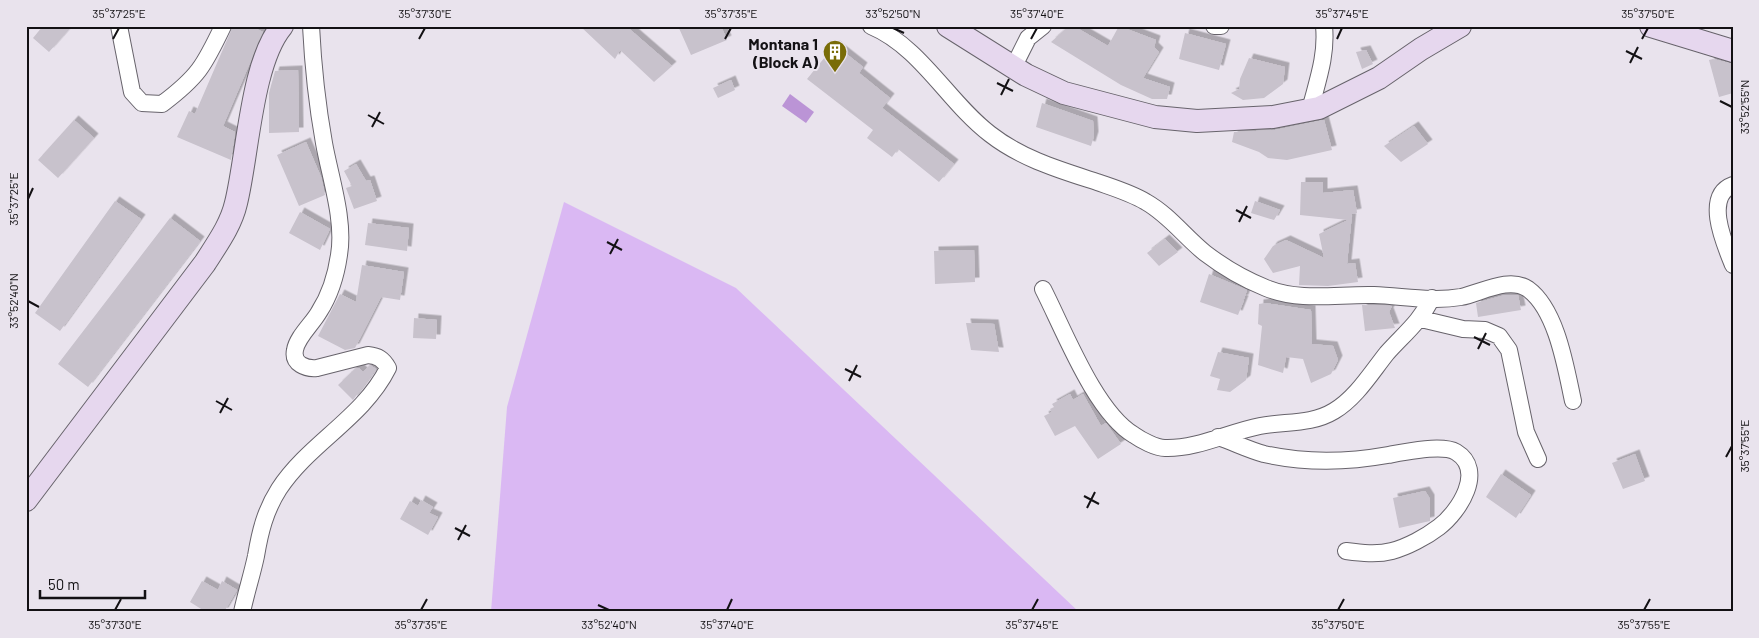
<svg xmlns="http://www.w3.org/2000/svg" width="1759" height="638" font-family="Barlow,sans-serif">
	<defs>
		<filter id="shadow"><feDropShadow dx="4.5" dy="-4.5" stdDeviation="0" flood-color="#0004"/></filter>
	</defs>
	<rect width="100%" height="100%" fill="#e9e3ed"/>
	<path fill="#dab8f3" d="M564,202L736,288L1079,612H491L507,407Z"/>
	<path fill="#bb94d6" d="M790,94L814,112L806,123L782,106Z"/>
	<path fill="#c8c2cc" filter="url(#shadow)" d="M43,26H72L49,52L33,38Z
		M233,26H250L263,32L223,126L235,132L231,160L177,137L189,111L195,114Z
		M580,26H626L672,66L654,82L620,50L615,59Z
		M678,26H721L727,40L691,55Z
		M1119,26L1156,40L1154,47L1159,52L1143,78L1170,87L1167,99H1152L1121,85L1051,42L1068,27L1077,28L1108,46Z
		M1185,33L1226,44L1219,70L1179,59Z
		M835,45L863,67L859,73L890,98L882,108L954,164L939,182L898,149L892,157L867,138L873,130L807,79Z
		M1366,50L1373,64L1362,69L1356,52Z
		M1249,58L1285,67L1283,84L1264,98L1243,100L1231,93L1239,89L1240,79Z
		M1713,59L1733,64V93L1719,97L1709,60Z
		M298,70L299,132L269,133V93L275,71Z
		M731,80L735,90L718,98L713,88Z
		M1042,103L1093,121L1094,136L1091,146L1036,127Z
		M74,120L94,138L58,178L38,160Z
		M1324,120L1332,150L1287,160L1268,158L1259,152L1232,142L1234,132L1275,130Z
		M1414,126L1428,144L1401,162L1384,146Z
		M306,142L321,177L325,195L299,206L277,155Z
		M356,164L366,181L370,180L377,201L354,209L346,188L352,186L344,171Z
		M1301,182H1323V193L1353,190L1357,213L1352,214L1347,264L1355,263L1358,282L1328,286L1299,285L1300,266L1273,273L1264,259L1273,246L1286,240L1324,258L1319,234L1348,220L1300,215Z
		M115,201L141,219L60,331L35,313Z
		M1255,201L1280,210L1274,220L1251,213Z
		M300,212L330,229L320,250L289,233Z
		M170,218L200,241L88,387L58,364Z
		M368,223L409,228L407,251L365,245Z
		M1165,239L1178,252L1159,266L1147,253Z
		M974,250L975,282L935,284L934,251Z
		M362,265L404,272L400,300L381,297L355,348L345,350L318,336L340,294L356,302Z
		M1209,274L1247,290L1244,299H1241L1244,300L1238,315L1200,302Z
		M1505,295H1518L1521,310L1478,317L1476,303Z
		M1265,303L1311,310L1312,344L1333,346L1338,360L1331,374L1311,383L1303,359L1286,357L1283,373L1258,365L1262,326L1258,324L1259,304Z
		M1362,305L1392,306L1389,312L1395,328L1365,331Z
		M414,318L437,320L436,339L413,338Z
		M966,323L994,324L999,352L971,350Z
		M1218,352L1249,358L1246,380L1230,392L1217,390L1220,379L1210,376Z
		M370,365L376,369L353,400L338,385L356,368H359L363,372Z
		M1070,394L1073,400L1083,394L1101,426L1106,423L1121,444L1098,459L1075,426L1055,436L1044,416L1052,412L1050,409L1054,407L1052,404Z
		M1635,454L1645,481L1623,489L1612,463Z
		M1501,474L1531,495L1516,518L1486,497Z
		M1425,491L1430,499V521L1399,528L1393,498Z
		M421,500L433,507L429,513L438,517L428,535L400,519L410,501L418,506Z
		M202,581L218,590L222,581L237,590L224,612H206L190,602Z"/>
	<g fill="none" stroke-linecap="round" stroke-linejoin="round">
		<defs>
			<path id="minor" d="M119,26L132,92L142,103L162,104C198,77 204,66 223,26
				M871,26C921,47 948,102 990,134C1022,159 1060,170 1097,182C1114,188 1131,193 1146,202C1169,215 1185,237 1205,253C1222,266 1246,280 1266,288C1301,302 1337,294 1374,295C1403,296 1432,302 1461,297C1481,293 1509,276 1528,289C1557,310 1566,369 1573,401
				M1214,26H1221
				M1013,68L1028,38L1043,26
				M1310,110C1317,82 1327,56 1324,26
				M1733,185C1703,196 1725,245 1733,265
				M1043,289C1064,330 1095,412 1134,435C1141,440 1156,448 1165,448C1197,449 1229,432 1260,426C1285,421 1311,425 1334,411C1356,398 1371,373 1387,353C1405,333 1419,323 1432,298
				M1421,319L1463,329L1485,330L1499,336L1509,350L1526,432L1538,459
				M1218,437C1233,442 1249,450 1264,454C1304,463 1349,462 1388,455C1404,452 1442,444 1456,452C1486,470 1459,512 1439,527C1426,537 1407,547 1392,551C1377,555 1361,553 1346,551
				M242,612C246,593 252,575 256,556C260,532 265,511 279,489C309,443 363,418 388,368C383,359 378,356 368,355L317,368C306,369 292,364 295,350C297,337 313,323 319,312C330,295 336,276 339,255C345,220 330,177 324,143C317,104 313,66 311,26"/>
			<path id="secondary" d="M948,26L1026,75L1064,93L1155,117L1197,121L1273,117L1319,108L1379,78L1421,49L1460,26
				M1651,26L1733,51
				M26,500L205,263C217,244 231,225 236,203C248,155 251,63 282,26"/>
		</defs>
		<use href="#minor" stroke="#67636b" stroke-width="18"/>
		<use href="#secondary" stroke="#67636b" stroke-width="24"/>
		<use href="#minor" stroke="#fff" stroke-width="16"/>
		<use href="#secondary" stroke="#e6d7ee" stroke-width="22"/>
	</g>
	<path fill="none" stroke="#131114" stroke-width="2" d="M893,28L904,33M113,39L119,28M419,39L425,28M725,39L731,28M1031,39L1037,28M1337,39L1342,28M1642,39L1648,28M1626,51L1642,59M1630,63L1638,47M997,83L1013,91M1001,95L1009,79M1720,101L1732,107M368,115L384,124M372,127L380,112M28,199L33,188M1236,210L1251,218M1239,222L1247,206M607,242L622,250M610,254L618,239M28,301L39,307M1474,337L1490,345M1478,349L1486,333M845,369L861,377M849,381L857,365M216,401L232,410M220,413L228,398M1726,457L1732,446M1084,496L1099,504M1087,508L1095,492M455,528L470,536M458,540L466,525M598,605L609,610M115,610L121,599M421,610L427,599M727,610L732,599M1032,610L1038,599M1338,610L1344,599M1644,610L1650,599"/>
	<defs>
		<symbol id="building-pin" viewBox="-11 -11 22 30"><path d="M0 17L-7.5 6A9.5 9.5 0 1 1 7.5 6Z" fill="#796c07" stroke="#e9e3ed"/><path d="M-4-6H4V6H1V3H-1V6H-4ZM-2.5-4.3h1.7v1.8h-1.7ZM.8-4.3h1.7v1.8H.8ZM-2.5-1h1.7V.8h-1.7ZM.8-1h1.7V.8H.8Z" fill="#fff"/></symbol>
	</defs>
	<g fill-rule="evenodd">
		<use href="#building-pin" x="821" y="38" width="28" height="38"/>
	</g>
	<g text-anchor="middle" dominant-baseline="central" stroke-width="4" stroke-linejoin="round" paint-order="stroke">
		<g font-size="16" font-weight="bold" fill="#131114" stroke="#e9e3ed" text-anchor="end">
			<text x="818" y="43">Montana 1<tspan x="818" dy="18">(Block A)</tspan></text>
		</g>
	</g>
	<rect width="1759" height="638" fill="none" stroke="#e9e3ed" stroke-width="55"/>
	<path d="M40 590v8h105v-8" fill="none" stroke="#131114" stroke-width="2.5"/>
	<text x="48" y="590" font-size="15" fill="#131114" stroke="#e9e3ed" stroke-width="4" paint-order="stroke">50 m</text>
	<rect x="28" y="28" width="1704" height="582" fill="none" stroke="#131114" stroke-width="2"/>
	<g font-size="12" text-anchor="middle" fill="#131114">
		<text x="119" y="18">35°37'25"E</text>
		<text x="425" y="18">35°37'30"E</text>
		<text x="731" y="18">35°37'35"E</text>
		<text x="893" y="18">33°52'50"N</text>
		<text x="1037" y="18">35°37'40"E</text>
		<text x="1342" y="18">35°37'45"E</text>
		<text x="1648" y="18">35°37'50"E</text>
		<text transform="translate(1745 107) rotate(-90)" y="4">33°52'55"N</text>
		<text transform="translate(14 199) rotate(-90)" y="4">35°37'25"E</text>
		<text transform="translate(14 301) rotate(-90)" y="4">33°52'40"N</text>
		<text transform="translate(1745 446) rotate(-90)" y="4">35°37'55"E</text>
		<text x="115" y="629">35°37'30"E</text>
		<text x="421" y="629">35°37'35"E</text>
		<text x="609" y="629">33°52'40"N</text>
		<text x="727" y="629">35°37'40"E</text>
		<text x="1032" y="629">35°37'45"E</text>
		<text x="1338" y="629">35°37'50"E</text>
		<text x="1644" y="629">35°37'55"E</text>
	</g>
</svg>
